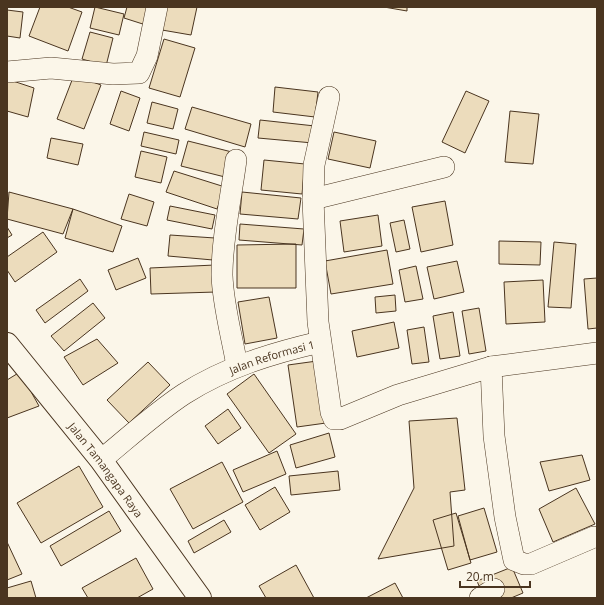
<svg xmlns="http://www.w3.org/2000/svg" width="604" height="605" font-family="'Open Sans',sans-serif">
	<rect width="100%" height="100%" fill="#fbf6e9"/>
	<path fill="#ecdcbc" stroke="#4a3520" d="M40,7H68L82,12L68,51L29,36Z
		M95,7L124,14L119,35L90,28Z
		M127,7H154L149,26L124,18Z
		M167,7H197L191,35L162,30Z
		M384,7H407V11Z
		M7,10L23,12L20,38L7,36Z
		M90,32L113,38L106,66L82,59Z
		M164,39L195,48L180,97L149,88Z
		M74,75L101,85L84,129L57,119Z
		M7,79L34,88L28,117L7,111Z
		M275,87L318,92L315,117L273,112Z
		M121,91L140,98L129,131L110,124Z
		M466,91L489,101L465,153L442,142Z
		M152,102L178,109L173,129L147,123Z
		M192,107L251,124L245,147L185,129Z
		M510,111L539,114L533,164L505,162Z
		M260,120L315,126L313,143L258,138Z
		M144,132L179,140L176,154L141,146Z
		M334,132L376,141L370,168L328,159Z
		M51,138L83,144L78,165L47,158Z
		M188,141L232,152L225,177L181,166Z
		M141,151L167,157L161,183L135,177Z
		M264,160L305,164L302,194L261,190Z
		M174,171L225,187L217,209L166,192Z
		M9,192L73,209L63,234L7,219Z
		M242,192L301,198L298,219L240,214Z
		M129,194L154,202L147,226L121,219Z
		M445,201L453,245L421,252L412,207Z
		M170,206L215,215L212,229L167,220Z
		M73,209L122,226L113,252L65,238Z
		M378,215L382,246L344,252L340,221Z
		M404,220L410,249L396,252L390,223Z
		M240,224L304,229L302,245L239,240Z
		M7,227L12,235L7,238Z
		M43,232L57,252L15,282L7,270V257Z
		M170,235L215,238L213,260L168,256Z
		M499,241L541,242L540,265L499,264Z
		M554,242L576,244L571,308L548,307Z
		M296,244V288H237V245Z
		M387,250L393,284L331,294L325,261Z
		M138,258L146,278L116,290L108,270Z
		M457,261L464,292L434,299L427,267Z
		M215,265L216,292L151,294L150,268Z
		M416,266L423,299L405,302L399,270Z
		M597,278V328L588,329L584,279Z
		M80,279L88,291L45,323L36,310Z
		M543,280L545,322L506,324L504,282Z
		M395,295L396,311L376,313L375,297Z
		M269,297L277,338L245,344L238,302Z
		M93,303L105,318L64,351L51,336Z
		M479,308L486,351L469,354L462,311Z
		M453,312L460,356L440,359L433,316Z
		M394,322L399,348L357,357L352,331Z
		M424,327L429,362L412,364L407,330Z
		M97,339L118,363L83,385L64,357Z
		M317,361L326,423L297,427L288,365Z
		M148,362L170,385L129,423L107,400Z
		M20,372L39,406L7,418V380Z
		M254,374L296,434L269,453L227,394Z
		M228,409L241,428L218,444L205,426Z
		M457,418L465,490L450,492L454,546L378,559L414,488L409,421Z
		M329,433L335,457L296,468L290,445Z
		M277,451L286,474L243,492L233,470Z
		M582,455L590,480L549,491L540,462Z
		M222,462L243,502L193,529L170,489Z
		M79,466L103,507L41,543L17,503Z
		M338,471L340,490L291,495L289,476Z
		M275,487L290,512L260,530L245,505Z
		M576,488L595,524L553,542L539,509Z
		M484,508L497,552L470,560L458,516Z
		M109,511L121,531L61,566L50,546Z
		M456,513L471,563L448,570L433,520Z
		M224,520L231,532L194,553L188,541Z
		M7,542L22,574L7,580Z
		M136,558L153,589L137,598H88L82,588Z
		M296,565L314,598H266L259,586Z
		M512,567L523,593L511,598H484L477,581Z
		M31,581L36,598H7V588Z
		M395,583L403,598H366Z"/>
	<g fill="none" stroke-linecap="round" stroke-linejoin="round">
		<defs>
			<g id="minor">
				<path d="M7,72L51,68L113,74L139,73L147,56L157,7"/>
				<path d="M329,97L314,165L313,199L318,322L331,412L334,419H340L398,395L491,367L597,353"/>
				<path d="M236,160C231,198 222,237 222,275C223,306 232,336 237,366"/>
				<path d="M313,199L444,167"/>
				<path d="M491,367L494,436L505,517L514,560L524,564H531L594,537"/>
				<path id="s1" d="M101,460C128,438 155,413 184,394C226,367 273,353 320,342"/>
				<path d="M480,598L494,589"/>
			</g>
			<g id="primary">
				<path id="s2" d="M7,344L101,460L200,598"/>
			</g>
		</defs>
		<use href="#minor" stroke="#4a3520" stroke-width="22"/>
		<use href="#primary" stroke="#4a3520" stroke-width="24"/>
		<use href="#minor" stroke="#fbf6e9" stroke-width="21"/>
		<use href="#primary" stroke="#fbf6e9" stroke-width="22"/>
	</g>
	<g text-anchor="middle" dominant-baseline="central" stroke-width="3" stroke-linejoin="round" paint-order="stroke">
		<g font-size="11" fill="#4a3520" stroke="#fbf6e9">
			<text stroke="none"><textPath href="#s1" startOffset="202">Jalan Reformasi 1</textPath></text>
			<text stroke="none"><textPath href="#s2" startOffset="160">Jalan Tamangapa Raya</textPath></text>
		</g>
	</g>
	<rect width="604" height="605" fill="none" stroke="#4a3520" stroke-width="16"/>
	<path d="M460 581v6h70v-6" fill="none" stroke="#4a3520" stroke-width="2"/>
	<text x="466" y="581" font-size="12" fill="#4a3520" stroke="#fbf6e9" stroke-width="3" paint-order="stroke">20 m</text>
</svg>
